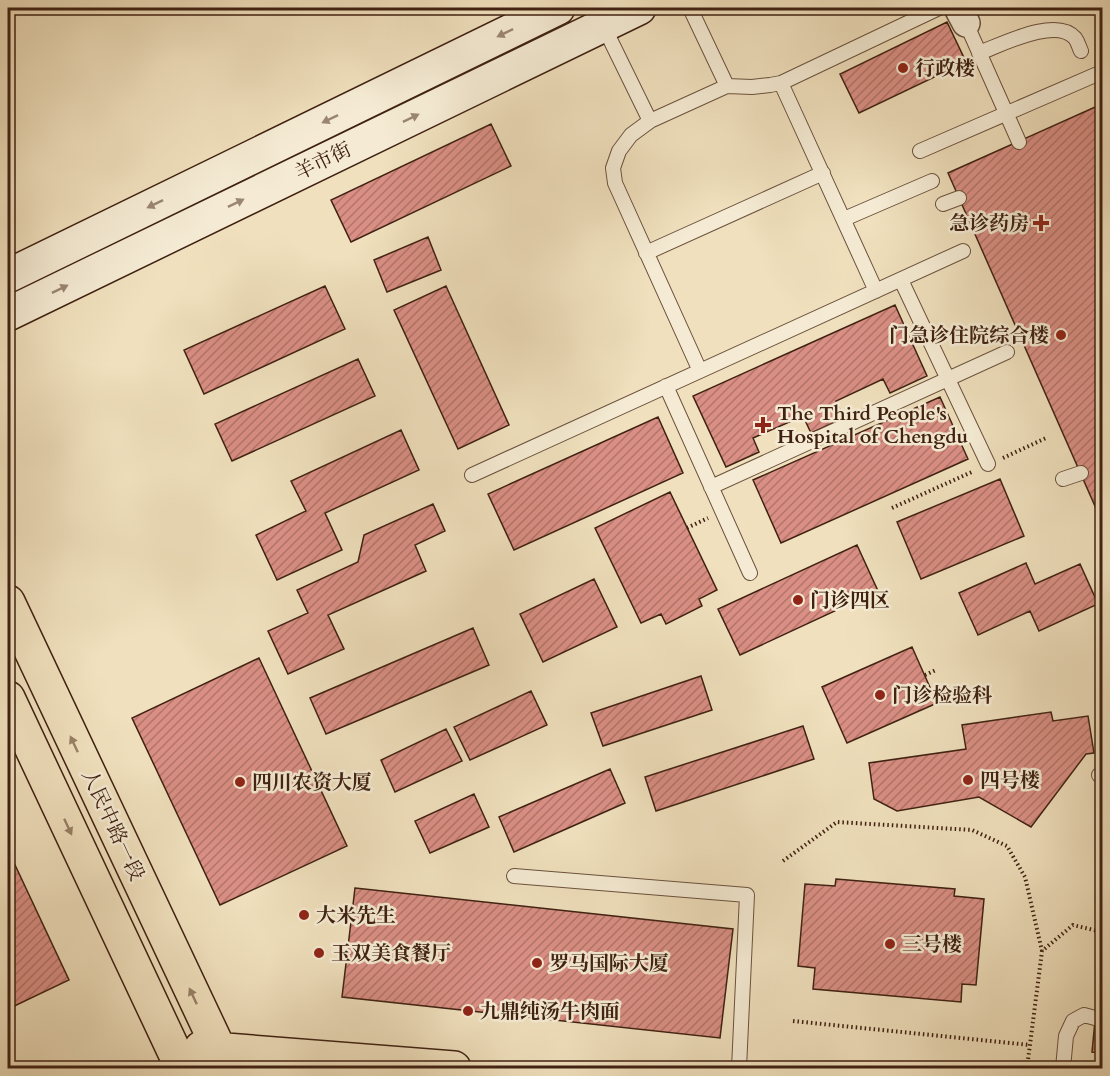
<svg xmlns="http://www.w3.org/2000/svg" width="1110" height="1076" font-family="Cardo,'Noto Serif SC',serif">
	<defs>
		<pattern id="building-hatch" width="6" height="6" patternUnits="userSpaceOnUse" patternTransform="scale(1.5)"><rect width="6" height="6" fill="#da8f84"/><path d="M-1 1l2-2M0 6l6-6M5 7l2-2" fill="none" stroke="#b2746b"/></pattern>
	</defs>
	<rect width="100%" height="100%" fill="#f0e0bd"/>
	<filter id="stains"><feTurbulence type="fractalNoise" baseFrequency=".00333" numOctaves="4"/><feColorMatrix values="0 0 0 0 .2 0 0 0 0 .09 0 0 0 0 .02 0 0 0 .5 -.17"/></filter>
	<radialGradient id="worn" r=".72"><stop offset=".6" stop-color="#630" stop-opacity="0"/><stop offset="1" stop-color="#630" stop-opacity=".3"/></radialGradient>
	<path fill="url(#building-hatch)" stroke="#3f2112" stroke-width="1.5" d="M947,22L966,62L859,113L840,74Z
		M1102,104V522L948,173Z
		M491,124L511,166L351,242L331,200Z
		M428,237L441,270L387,292L374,260Z
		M325,286L345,329L204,394L184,350Z
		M446,286L509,425L458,449L394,310Z
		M895,305L927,376L890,393L883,379L836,401L844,418L811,433L803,416L753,438L759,452L726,467L693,396Z
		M358,359L375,396L232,461L215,424Z
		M940,397L968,459L781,543L753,480Z
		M658,417L683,473L514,550L488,494Z
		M401,430L419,470L325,513L342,550L277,580L256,535L306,511L291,481Z
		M1000,479L1024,536L921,579L897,522Z
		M670,492L717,590L699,599L702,606L666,624L661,614L641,623L595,528Z
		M433,504L445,531L415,545L426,571L328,615L344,649L288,674L268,631L308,613L297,590L358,562L364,535Z
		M857,545L878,591L740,655L718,609Z
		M1026,563L1035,584L1080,564L1098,604L1039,631L1030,611L978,635L959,593Z
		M594,579L617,627L543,662L520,614Z
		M473,628L489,665L326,734L310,698Z
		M912,647L937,703L847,743L822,687Z
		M259,658L347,846L220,905L132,718Z
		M701,676L712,710L603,746L591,713Z
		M531,691L547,725L470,760L454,727Z
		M1051,712L1053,721L1088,716L1094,753L1086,754L1031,827L979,797L897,811L874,799L869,763L966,749L962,725Z
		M803,726L814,759L656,811L645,777Z
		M446,729L462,761L395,792L381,760Z
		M610,769L625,803L514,852L499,817Z
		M474,794L489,827L430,853L415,821Z
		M8,850L69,980L8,1009Z
		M836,879L955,889L954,896L984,899L976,985L962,984L961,1002L813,989L815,968L798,966L805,884L835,886Z
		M355,888L733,929L720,1038L342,997Z
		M1102,948V1053L1092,1052Z"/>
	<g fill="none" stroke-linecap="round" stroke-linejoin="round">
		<defs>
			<path id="lane" d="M690,8L727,86
				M966,23L1019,142
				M603,25L650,121
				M979,53C1001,45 1056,16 1075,38C1078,42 1079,47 1081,51
				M781,83L876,291
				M920,151L1102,72
				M943,204L959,198
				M844,219L932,181
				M646,253L823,173
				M901,280L988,464
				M700,371L615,183L613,168L619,151L631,135L650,121L727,86L752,87L770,85L781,83L939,8
				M666,386L750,573
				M472,475L963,251
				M1063,479L1081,473
				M711,487L1007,352
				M1099,775H1102
				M514,876L747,895L739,1068
				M1063,1068L1066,1036L1073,1021L1084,1015L1095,1018"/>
			<path id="street" d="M958,8L966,23"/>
			<path id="secondary" d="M8,276L558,8
				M8,314L639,8"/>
			<path id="primary" d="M8,602L228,1068
				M8,698L182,1068
				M201,1048L454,1068"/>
		</defs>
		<use href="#lane" stroke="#6b513d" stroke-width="16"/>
		<use href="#street" stroke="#6b513d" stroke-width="30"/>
		<use href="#secondary" stroke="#3f2112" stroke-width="36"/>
		<use href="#primary" stroke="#3f2112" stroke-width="36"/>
		<path stroke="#3f2112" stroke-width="4" stroke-dasharray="1.5 3" stroke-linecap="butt" d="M1003,458L1046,438
			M892,508L974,471
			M687,528L708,518
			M925,675L936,670
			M783,861L837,822L972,830L1007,846L1025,877L1042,951
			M793,1021L1030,1045
			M1027,1068L1042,951L1073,925L1102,932"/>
		<use href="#lane" stroke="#f5ebd4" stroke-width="14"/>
		<use href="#street" stroke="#f5ebd4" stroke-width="27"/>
		<use href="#secondary" stroke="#f5ebd4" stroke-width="33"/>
		<use href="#primary" stroke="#f0e0bd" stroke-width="33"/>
	</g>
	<defs><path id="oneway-solid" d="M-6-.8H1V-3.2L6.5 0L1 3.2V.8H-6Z" transform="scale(1.5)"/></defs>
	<g fill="#9a8673">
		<use href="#oneway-solid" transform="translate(505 33) rotate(154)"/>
		<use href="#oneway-solid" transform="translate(411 118) rotate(-26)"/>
		<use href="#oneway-solid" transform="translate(330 119) rotate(154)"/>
		<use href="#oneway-solid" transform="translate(236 203) rotate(-26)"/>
		<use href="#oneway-solid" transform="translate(155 204) rotate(154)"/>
		<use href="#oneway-solid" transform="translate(60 289) rotate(-26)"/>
	</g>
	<g fill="#988068">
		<use href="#oneway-solid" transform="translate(74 744) rotate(-115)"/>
		<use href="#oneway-solid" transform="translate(68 827) rotate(65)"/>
		<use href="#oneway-solid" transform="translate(193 996) rotate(-115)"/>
	</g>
	<g fill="#8f2418" stroke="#f5ebd4" stroke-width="2">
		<circle cx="903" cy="68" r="6"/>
		<path d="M1038 214h6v6h6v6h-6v6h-6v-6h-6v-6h6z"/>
		<circle cx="1061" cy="335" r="6"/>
		<path d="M760 416h6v6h6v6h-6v6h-6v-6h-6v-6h6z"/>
		<circle cx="798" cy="600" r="6"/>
		<circle cx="880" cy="695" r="6"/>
		<circle cx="968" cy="780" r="6"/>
		<circle cx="240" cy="782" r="6"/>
		<circle cx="304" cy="915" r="6"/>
		<circle cx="890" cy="944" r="6"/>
		<circle cx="319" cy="953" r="6"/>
		<circle cx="537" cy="963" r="6"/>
		<circle cx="468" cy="1011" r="6"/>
	</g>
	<g text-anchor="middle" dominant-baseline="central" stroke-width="5" stroke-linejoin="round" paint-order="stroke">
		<g font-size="20" font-weight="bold" fill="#3f2112" stroke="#f5ebd4" text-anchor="start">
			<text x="915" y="68">行政楼</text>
			<text x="1029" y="223" text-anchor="end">急诊药房</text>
			<text x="1049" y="335" text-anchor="end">门急诊住院综合楼</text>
			<text x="777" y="413">The Third People's<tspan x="777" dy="23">Hospital of Chengdu</tspan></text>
			<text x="810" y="600">门诊四区</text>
			<text x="892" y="695">门诊检验科</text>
			<text x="980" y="780">四号楼</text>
			<text x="252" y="782">四川农资大厦</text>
			<text x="316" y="915">大米先生</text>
			<text x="902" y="944">三号楼</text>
			<text x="331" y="953">玉双美食餐厅</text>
			<text x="549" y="963">罗马国际大厦</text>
			<text x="480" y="1011">九鼎纯汤牛肉面</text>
		</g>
		<g font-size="20" fill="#3f2112" stroke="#f5ebd4">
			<text transform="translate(323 161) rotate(-26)">羊市街</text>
			<text transform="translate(113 825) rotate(65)">人民中路一段</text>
		</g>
	</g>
	<rect width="1110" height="1076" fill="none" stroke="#f0e0bd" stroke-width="30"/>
	<rect x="9" y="9" width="1092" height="1058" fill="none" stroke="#3f2112" stroke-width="3"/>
	<rect x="15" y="15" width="1080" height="1046" fill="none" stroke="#3f2112" stroke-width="1.5"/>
	<rect width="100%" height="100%" filter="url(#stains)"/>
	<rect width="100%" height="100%" fill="url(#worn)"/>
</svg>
